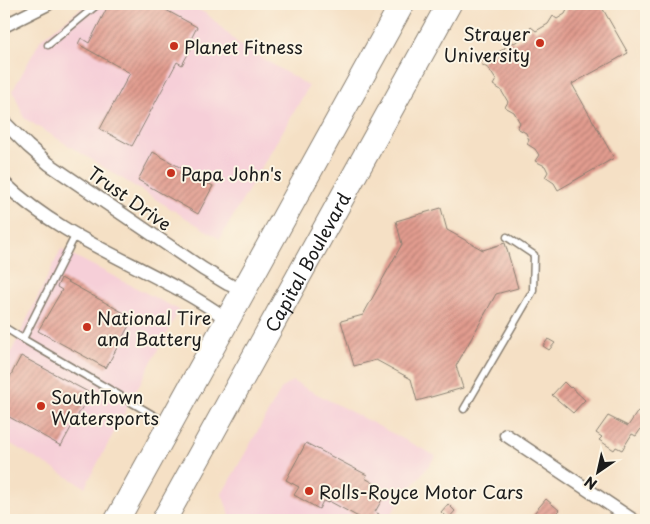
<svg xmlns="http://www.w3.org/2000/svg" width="650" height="524" font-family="'Playpen Sans',sans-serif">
	<defs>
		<pattern id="building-hatch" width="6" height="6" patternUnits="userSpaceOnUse" patternTransform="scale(1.25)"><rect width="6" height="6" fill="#e29c8f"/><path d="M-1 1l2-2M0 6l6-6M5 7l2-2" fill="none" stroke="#b67e74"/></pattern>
	</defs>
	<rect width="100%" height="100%" fill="#fcf5e5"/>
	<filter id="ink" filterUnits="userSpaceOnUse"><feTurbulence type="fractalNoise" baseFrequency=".02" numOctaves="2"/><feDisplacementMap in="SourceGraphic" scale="10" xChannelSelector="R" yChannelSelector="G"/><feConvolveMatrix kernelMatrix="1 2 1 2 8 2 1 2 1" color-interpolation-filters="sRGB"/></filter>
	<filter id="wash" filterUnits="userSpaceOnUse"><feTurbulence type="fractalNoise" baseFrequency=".0096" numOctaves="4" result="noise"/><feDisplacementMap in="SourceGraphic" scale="20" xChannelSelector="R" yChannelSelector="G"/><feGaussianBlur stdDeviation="1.12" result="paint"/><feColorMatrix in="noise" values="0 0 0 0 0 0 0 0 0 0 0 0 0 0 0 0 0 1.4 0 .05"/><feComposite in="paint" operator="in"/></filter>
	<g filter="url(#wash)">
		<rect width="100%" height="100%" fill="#f5e0c5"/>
		<path fill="#f6cfd8" d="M87,4H187L207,14L240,45L309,86L220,239L24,118L13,90L41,39Z
			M61,249L179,310L85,487L4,440V367Z
			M292,381L436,456L386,520H228L230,516L222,494L282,388Z"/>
		<g id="blocks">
			<path fill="url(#building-hatch)" d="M109,4H155L197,27L189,43L193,45L182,65L177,62L132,146L100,129L130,73L78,44L81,38L89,43Z
				M581,4H600L628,53L572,84L614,158L558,190L554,183L545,177L548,172L545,166L535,161L539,155L535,149L527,144L529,140L526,133L517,128L520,123L514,112L505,107L508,102L501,90L493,85L496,80L489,69L481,64L487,52L492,55L504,49L509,40L514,43L526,36L531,27L536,31L548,24L553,16L557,19L565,14L569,6L574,9Z
				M153,152L213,186L198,214L138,180Z
				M441,208L447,230L483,250L505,243L518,288L496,294L456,366L463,388L417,401L411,379L376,360L354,366L341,321L363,315L402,244L396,221Z
				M61,278L133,318L106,368L38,331L62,290L57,287Z
				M548,339L555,343L549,350L543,346Z
				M21,356L90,393L61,446L4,414V388Z
				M564,382L570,388L571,387L585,400L573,413L552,395Z
				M638,411L646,416V424L645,423L636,436L632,434L622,450L616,447L614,450L599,440L602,437L596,433L608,416L628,426Z
				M306,443L367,475L365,478L387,491L375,512L379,514L376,520H364L329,501L328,503L323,501L319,509L294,495L299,487L286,480Z
				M546,499L559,510L550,520H528Z
				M448,504L455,511L448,519L441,512Z"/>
		</g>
	</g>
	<g filter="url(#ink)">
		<use href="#blocks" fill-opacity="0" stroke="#887e70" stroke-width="1"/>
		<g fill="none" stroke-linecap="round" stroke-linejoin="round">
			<defs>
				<path id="lane" d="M48,45L98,4
					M75,236L23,339L165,422
					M4,327L23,339
					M464,409L533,291L534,255L507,237"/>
				<path id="street" d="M4,26L48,4
					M4,122L28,146L49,164L203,269L228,284L244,291
					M4,183C69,245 156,268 228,320
					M506,435L633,520"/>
				<g id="highway">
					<path d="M117,520L402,4"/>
					<path id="s1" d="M164,520L449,4"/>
				</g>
			</defs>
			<use href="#lane" stroke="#887e70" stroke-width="9"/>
			<use href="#street" stroke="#887e70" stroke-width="15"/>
			<use href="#highway" stroke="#887e70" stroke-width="26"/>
			<use href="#lane" stroke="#fff" stroke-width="6"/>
			<use href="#street" stroke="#fff" stroke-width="12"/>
			<use href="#highway" stroke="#fff" stroke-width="24"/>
		</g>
	</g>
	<g fill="#c8321e" stroke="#fcf5e5" stroke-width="2">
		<circle cx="540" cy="43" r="5"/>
		<circle cx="174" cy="46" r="5"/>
		<circle cx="171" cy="173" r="5"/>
		<circle cx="87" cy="327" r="5"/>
		<circle cx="41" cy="406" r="5"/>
		<circle cx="309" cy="491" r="5"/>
	</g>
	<g text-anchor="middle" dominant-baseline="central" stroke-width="4" stroke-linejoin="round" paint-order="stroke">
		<g font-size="18" fill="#1c1c1c" stroke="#fcf5e5" text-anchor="start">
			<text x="530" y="33" text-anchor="end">Strayer<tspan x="530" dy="21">University</tspan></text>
			<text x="184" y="46">Planet Fitness</text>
			<text x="181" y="173">Papa John's</text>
			<text x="97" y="317">National Tire<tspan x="97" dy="21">and Battery</tspan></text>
			<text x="51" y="396">SouthTown<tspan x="51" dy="21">Watersports</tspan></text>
			<text x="319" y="491">Rolls-Royce Motor Cars</text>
		</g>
		<g font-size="18" fill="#1c1c1c" stroke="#fcf5e5">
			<text transform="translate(130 198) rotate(35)">Trust Drive</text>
			<text stroke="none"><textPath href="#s1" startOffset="295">Capital Boulevard</textPath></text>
		</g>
	</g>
	<rect width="650" height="524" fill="none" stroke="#fcf5e5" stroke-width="20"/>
	<g transform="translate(598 472) rotate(214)" stroke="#fcf5e5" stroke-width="4" paint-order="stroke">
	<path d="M0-4L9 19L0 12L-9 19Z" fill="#1c1c1c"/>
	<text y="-8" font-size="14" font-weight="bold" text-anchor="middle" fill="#1c1c1c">N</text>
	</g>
</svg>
